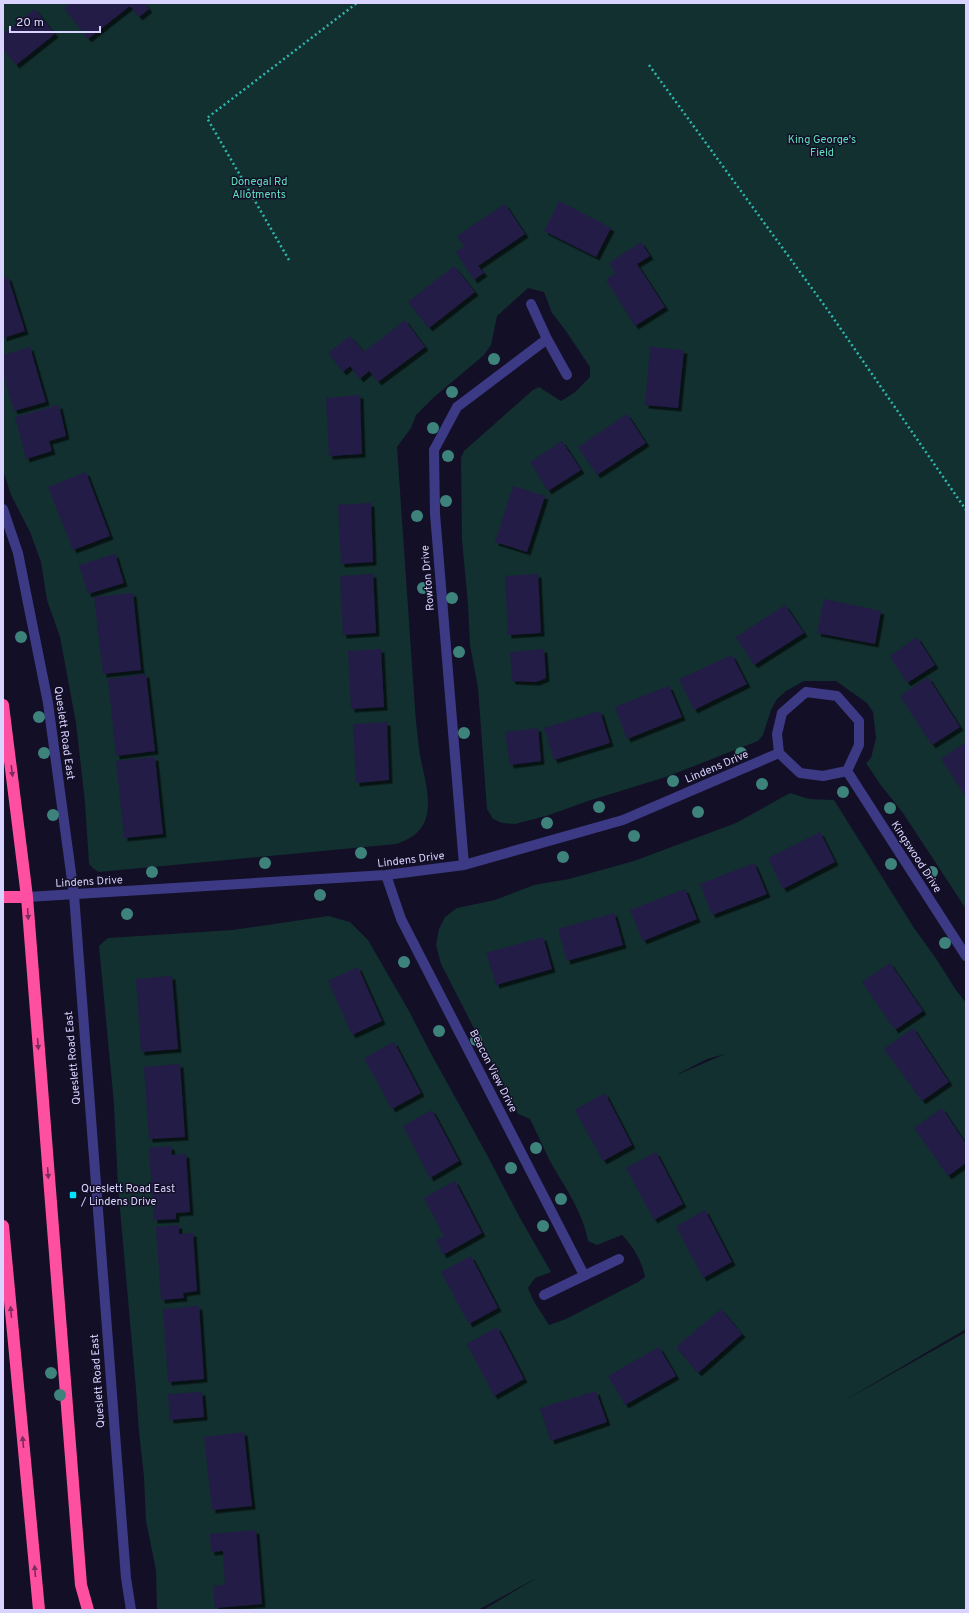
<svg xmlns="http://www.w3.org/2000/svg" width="969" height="1613" font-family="Overpass,sans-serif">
	<defs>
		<filter id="shadow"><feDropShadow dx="3.5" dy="3.5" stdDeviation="0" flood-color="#0009"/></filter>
	</defs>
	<rect width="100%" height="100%" fill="#130f26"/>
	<path fill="#12302f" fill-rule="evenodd" d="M3,3H966V909L903,813L880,784L866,763L871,758L876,738L873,712L867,703L836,681H804L786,691L777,699L771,710L763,735L758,741L666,777L591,800L546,816L515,824L502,823L493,819L487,809L478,688L470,645L468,604L462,540L461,458L464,451L533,390L539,387L561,401L574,393L590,377V367L566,331L552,313L544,292L528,288L497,316L491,345L484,355L433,398L416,415L411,428L397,447L415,709C416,724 418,740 420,755C427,791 442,830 396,844L99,872L94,869L89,864L85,802L76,723L60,637L47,600L41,562L30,532L11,495L3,470Z
		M790,793L809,799L834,800L914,928L937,960L956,990L966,1003V1329L842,1402L966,1332V1610H483L540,1576L478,1610H157L156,1570L146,1521L144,1477L139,1432L136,1389L118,1187L114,1104L99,946L108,938L233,930L328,916L350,922L368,940L409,1011L429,1050L486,1153L520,1218L551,1272L535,1278L528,1288L533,1300L549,1325L566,1319L638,1282L645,1277C642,1261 633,1246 622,1235L597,1245L588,1241C583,1212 564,1186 550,1161C543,1147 537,1133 530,1119L518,1114L441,964L436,945L439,929L445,917L457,908L495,900L534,885L569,879L634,861L736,823ZM725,1054L679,1074H678L707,1059Z"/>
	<path fill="#241b47" filter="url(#shadow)" d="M71,3H144L149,9L139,17L130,6L88,39L64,8Z
		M35,9L55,34L16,65L3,49V34Z
		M559,201L611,228L596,257L544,231Z
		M505,204L525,234L478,266L484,273L474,280L456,252L464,246L457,236Z
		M641,242L650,256L637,264L665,307L635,326L606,280L615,273L609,263Z
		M454,266L475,292L429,328L408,302Z
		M8,277L25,331L3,338V278Z
		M405,320L425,347L378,382L369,371L360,379L350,366L343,372L328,353L350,336L364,352Z
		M30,347L46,402L14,411L3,374V355Z
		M650,347L684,350L678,408L645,405Z
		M360,395L362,454L329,456L326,398Z
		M59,405L66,436L49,441L52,451L26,459L15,417Z
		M627,414L646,443L597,475L578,447Z
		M562,441L581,470L548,491L530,462Z
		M86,472L110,536L73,550L48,487Z
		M513,486L545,496L527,552L495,542Z
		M371,503L373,562L341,564L338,505Z
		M115,554L124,583L88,594L79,565Z
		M373,574L376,633L343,635L340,576Z
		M538,574L541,633L508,635L505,576Z
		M133,593L141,670L103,674L94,597Z
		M824,599L881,611L875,644L817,633Z
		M785,605L804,633L754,665L736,637Z
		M917,637L935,665L907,683L890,656Z
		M381,649L384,707L351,709L348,651Z
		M544,649L546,678L536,682L512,681L510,652Z
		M732,655L747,684L694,710L679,679Z
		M146,674L155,751L116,756L108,679Z
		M928,677L960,727L932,745L900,696Z
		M669,686L682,717L627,739L615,707Z
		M600,711L610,743L554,760L544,728Z
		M387,722L389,780L356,783L353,724Z
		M538,728L541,761L510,765L505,732Z
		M966,742V797L941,759Z
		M155,757L163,834L124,838L116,761Z
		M820,832L835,862L783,889L768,858Z
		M754,863L767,894L712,915L700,884Z
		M685,889L697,919L643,941L630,910Z
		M614,913L623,945L567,961L558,929Z
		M543,937L552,969L496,985L486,953Z
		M890,963L923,1011L895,1030L862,982Z
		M358,967L382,1021L352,1035L328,981Z
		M172,976L178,1049L141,1052L136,979Z
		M913,1028L949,1082L922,1101L884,1049Z
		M394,1042L421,1093L392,1109L364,1058Z
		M180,1064L185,1137L149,1139L144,1067Z
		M605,1093L632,1145L603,1161L575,1110Z
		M942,1108L966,1144V1163L948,1176L914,1128Z
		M432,1110L459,1161L430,1178L403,1126Z
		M171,1146L172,1155L186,1154L190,1212L176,1213V1219L154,1220L149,1148Z
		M656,1152L683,1204L654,1220L626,1168Z
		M455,1181L482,1233L443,1255L436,1240L444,1236L424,1198Z
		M705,1210L732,1262L703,1278L676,1226Z
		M179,1225V1234L193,1233L197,1291L183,1293L184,1298L161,1300L156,1227Z
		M471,1256L498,1308L469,1324L441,1272Z
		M199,1306L204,1379L168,1382L163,1309Z
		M721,1309L742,1334L698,1373L676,1347Z
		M497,1327L524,1379L494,1396L467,1344Z
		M659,1347L676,1376L625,1405L608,1376Z
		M596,1391L607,1422L551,1441L540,1408Z
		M202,1392L204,1417L170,1420L168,1394Z
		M244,1432L252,1506L212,1510L204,1437Z
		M256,1530L262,1604L215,1608L213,1586L225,1585L223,1551L211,1552L210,1534Z"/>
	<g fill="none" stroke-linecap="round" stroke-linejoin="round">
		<path stroke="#2fb8b0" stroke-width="2.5" stroke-dasharray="2 3" stroke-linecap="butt" d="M649,65L827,309L966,510
			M289,260L207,118L357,3"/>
		<path stroke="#3d3a85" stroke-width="10" d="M531,304L547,339L567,375
			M3,509L18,553L48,703L74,895L126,1578L131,1610
			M847,771L966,956
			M464,865L435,514L434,450L457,407L547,339
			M386,875L401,919L584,1275
			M27,897L386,875L464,865L623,820L779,753L777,734L782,713L806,692L837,696L859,721V745L847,771L823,776L800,773L779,753
			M544,1295L619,1259"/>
		<path stroke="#ff4fa3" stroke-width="12" d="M3,705L27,897L81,1585L88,1610
			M3,897H27
			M3,1226L39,1610"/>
	</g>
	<g fill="#3d827b">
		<circle cx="494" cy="359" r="6"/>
		<circle cx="452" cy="392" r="6"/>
		<circle cx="433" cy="428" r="6"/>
		<circle cx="448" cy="456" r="6"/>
		<circle cx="446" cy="501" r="6"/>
		<circle cx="417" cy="516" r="6"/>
		<circle cx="423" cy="588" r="6"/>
		<circle cx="452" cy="598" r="6"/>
		<circle cx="21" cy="637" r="6"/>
		<circle cx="459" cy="652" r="6"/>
		<circle cx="39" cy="717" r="6"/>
		<circle cx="464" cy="733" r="6"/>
		<circle cx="44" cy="753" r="6"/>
		<circle cx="741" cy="753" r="6"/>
		<circle cx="673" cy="781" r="6"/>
		<circle cx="762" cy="784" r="6"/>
		<circle cx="843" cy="792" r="6"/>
		<circle cx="599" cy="807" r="6"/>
		<circle cx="890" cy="808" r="6"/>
		<circle cx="698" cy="812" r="6"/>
		<circle cx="53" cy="815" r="6"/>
		<circle cx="547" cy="823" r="6"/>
		<circle cx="634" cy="836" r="6"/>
		<circle cx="361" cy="853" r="6"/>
		<circle cx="563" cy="857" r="6"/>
		<circle cx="265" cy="863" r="6"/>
		<circle cx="891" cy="864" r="6"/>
		<circle cx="152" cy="872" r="6"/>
		<circle cx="932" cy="872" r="6"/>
		<circle cx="320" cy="895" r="6"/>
		<circle cx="127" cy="914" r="6"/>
		<circle cx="945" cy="943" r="6"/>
		<circle cx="404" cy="962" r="6"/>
		<circle cx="439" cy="1031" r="6"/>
		<circle cx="476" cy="1040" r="6"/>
		<circle cx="536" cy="1148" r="6"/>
		<circle cx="511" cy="1168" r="6"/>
		<circle cx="561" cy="1199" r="6"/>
		<circle cx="543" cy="1226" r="6"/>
		<circle cx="51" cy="1373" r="6"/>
		<circle cx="60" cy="1395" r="6"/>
	</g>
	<defs><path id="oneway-solid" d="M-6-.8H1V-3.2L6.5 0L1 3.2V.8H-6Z"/></defs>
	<g fill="#7d2c5e">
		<use href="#oneway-solid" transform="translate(12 771) rotate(83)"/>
		<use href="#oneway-solid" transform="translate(28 914) rotate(86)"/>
		<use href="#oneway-solid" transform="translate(38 1044) rotate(86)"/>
		<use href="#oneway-solid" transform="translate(48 1173) rotate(86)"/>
		<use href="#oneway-solid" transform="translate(11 1312) rotate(-95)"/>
		<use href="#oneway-solid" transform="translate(23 1442) rotate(-95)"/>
		<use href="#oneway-solid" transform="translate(35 1571) rotate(-95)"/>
	</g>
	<rect fill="#00e5ff" stroke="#130f26" stroke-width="1.5" x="69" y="1191" width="8" height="8" rx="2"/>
	<g text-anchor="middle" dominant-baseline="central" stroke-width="3" stroke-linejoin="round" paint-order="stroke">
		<g font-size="11" fill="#5fe0c0" stroke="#130f26">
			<text x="822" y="140">King George's<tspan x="822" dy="13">Field</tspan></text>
			<text x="259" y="182">Donegal Rd<tspan x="259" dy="13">Allotments</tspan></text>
		</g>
		<g font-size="11" fill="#d9d4ff" stroke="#130f26">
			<text transform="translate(428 578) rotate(-95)">Rowton Drive</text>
			<text transform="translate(64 733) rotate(82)">Queslett Road East</text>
			<text transform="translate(717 767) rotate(-23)">Lindens Drive</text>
			<text transform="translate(916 857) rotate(57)">Kingswood Drive</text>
			<text transform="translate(411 860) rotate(-7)">Lindens Drive</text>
			<text transform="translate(89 882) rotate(-3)">Lindens Drive</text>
			<text transform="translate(73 1058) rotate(-95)">Queslett Road East</text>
			<text transform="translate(493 1071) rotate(63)">Beacon View Drive</text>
			<text transform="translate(98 1381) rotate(-94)">Queslett Road East</text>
		</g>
		<g font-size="11" fill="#d9d4ff" stroke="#130f26" text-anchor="start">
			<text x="81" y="1189">Queslett Road East<tspan x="81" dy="13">/ Lindens Drive</tspan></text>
		</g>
	</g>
	<rect width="969" height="1613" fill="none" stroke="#d9d4ff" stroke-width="8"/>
	<path d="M10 26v6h90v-6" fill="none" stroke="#d9d4ff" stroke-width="2"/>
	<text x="16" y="26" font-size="12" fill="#d9d4ff" stroke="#130f26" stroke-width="3" paint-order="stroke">20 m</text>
</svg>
